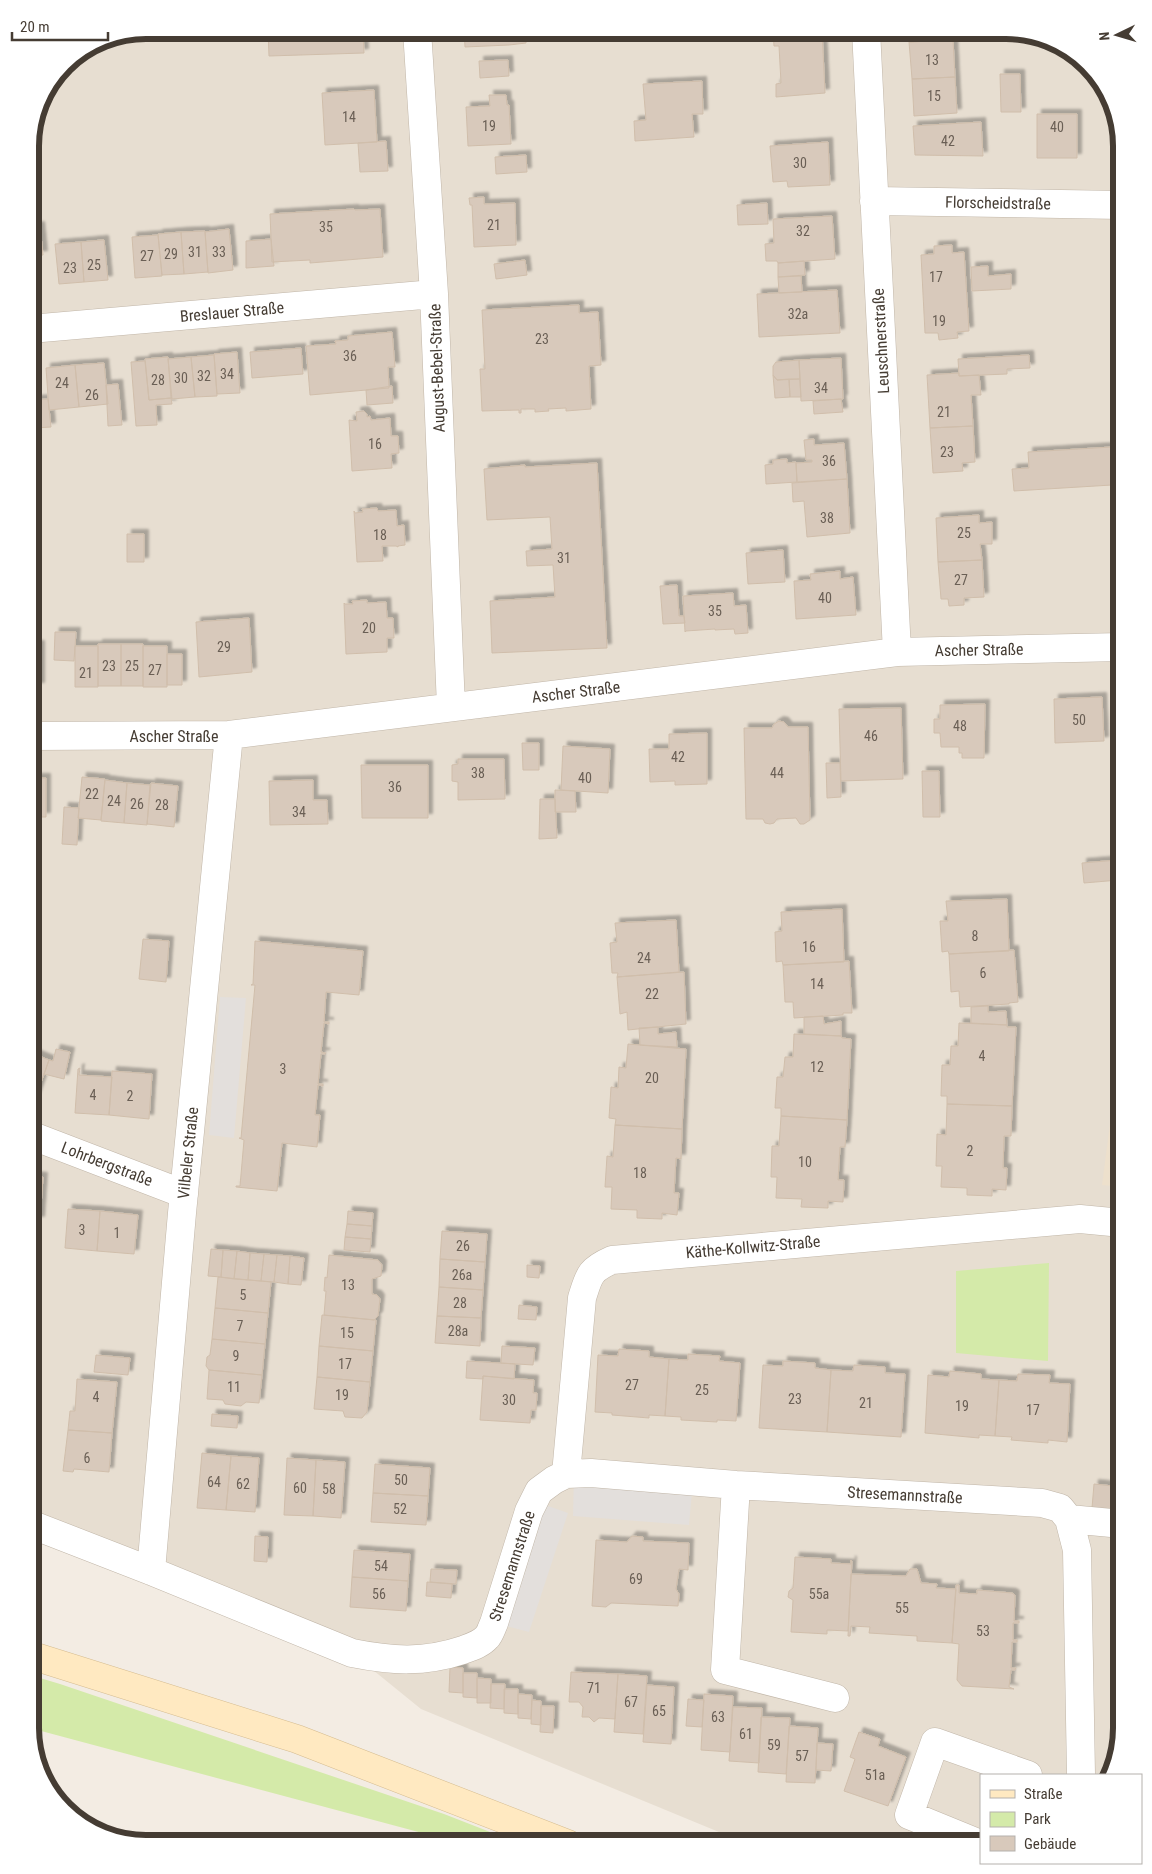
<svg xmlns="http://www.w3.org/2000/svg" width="1152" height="1874" font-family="'Roboto Condensed',sans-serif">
	<defs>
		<filter id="shadow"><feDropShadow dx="4.5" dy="-4.5" stdDeviation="1" flood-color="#0004"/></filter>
	</defs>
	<rect width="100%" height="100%" fill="#f3ece3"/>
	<path fill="#e7ded1" d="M146,30H1014L1071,50L1110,95L1122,146V1728L1109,1775H981V1844H748L421,1709L352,1653L30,1521V139L39,101L64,64L102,39Z"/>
	<path fill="#ede0cc" d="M1122,1032V1187L1102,1185Z"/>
	<path fill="#d4eaa9" d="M1049,1263L1048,1361L956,1353V1271Z
		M30,1675L60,1684L444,1814L521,1844H442L441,1838L30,1728Z"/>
	<path fill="#e3dfdc" d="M220,997L246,998L234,1138L209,1135Z
		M574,1474L693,1481L689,1525L573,1516Z
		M534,1501L568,1513L529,1632L494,1623Z"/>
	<path fill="#d8c9bb" stroke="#d0beab" filter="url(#shadow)" d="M268,30H363L364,53L269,56Z
		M464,30H554V38L526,40V43L509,45L465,47Z
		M714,30H743V32L714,34Z
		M909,30H953V40L909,42Z
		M822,31L825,93L776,97V84L781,83L779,46H774L773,32Z
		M953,40L955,77L912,79L909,42Z
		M508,60L509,76L480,78L479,61Z
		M1000,74H1020L1021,112H1001Z
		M955,77L957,113L914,116L912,79Z
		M702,81L703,114H692L694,137L635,141L634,121L646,120L643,84Z
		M374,90L377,142L325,145L322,93Z
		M489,95H506L507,105H509L511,144L468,146L466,107L490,106Z
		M1037,114H1077V158H1037Z
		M981,122L983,156L915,155L913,126Z
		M1111,128H1118L1122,146V159H1118V148H1111Z
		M386,141L388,171L360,172L358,143Z
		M828,142L830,185L788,187L787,181L773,182L770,146Z
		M526,155L527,172L496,174L495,157Z
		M484,197V204L515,203L516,245L474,247L472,205H470L469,198Z
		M767,203L768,224L738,225L737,205Z
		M354,209L355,210L380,209L383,257L310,263V260L272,262L270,214Z
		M832,216L835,259L778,263L777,261H766L765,244L774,243L773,219Z
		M40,226L43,255L30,256V227Z
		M229,229L233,270L208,273L205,232Z
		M205,231L208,272L184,274L181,232Z
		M181,232L184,274L162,275L158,234Z
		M158,235L162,276L135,278L132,237Z
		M271,239L274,266L246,268V241Z
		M102,240H104L108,280L84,282L81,242Z
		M81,242L84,282L59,284L55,244Z
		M952,245V253L964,252L969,331L957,332L958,338L939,340L938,333H925L921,255L934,254V246Z
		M525,260L527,275L496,279L494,264Z
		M804,261L805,275L778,277V263Z
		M988,266V276L1011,274V289L972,291L971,267Z
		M801,276L802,292L779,293L778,277Z
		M837,290L840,333L759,337L757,294Z
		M579,305V313L598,312L601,365L589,366L591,409L566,411V408L548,409L549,411L535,412V409H521V413H519V410L482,411L480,369H485L482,310Z
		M392,332L395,367H388L389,388L310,395L306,346L336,344L335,341L348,340V336Z
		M301,348L303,374L252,378L250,352Z
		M237,352L240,393L217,394L214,354Z
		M214,355L217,396L195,397L191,357Z
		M1029,355L1030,368L1007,369V374L959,376L958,359Z
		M168,357L171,398L149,400L145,359Z
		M191,357L195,397L172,399L168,359Z
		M841,358L843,399L801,401L799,360Z
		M799,360L800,379L777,380L773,375V366L776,362Z
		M145,361L149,400L171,398L172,404L156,405L157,425L136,426L131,362Z
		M104,363L108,404L79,407L75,365Z
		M75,365L79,407L49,410L46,368Z
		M959,373V376L979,375L981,395H971L973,426L930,428L927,375Z
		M773,375L777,380L789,379L790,397L775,398Z
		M789,379H800L801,397H790Z
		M118,384L122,425L108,426L106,385Z
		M392,386L393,403L367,405L366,390Z
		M48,399L51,427L35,428L33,400Z
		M841,399L843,412L814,414L813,401Z
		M364,411L367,414V417L370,416L371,420L390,418L391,436H398L399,453L391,454L392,468L352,471L349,420L357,421L356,412Z
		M973,426L975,462L962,463L963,471L933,473L930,428Z
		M814,439V445L844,443L847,479L797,482L796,463L812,462V460H806L804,440Z
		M1112,447V485L1014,491L1012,469L1029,468L1028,452Z
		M787,459V463L796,462L797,482L766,484L765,465L773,464V460Z
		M597,463L607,648L492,653L490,601L555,597L553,565L527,566L526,551L552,549L550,517L487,520L484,469L525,465V467Z
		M847,479L850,533L807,537L804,501L793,502L792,483Z
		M377,508L378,511L396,510L397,526L404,525L405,545L398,546V547L396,546H382L383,561L357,562L354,511L355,513L363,512L362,509Z
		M979,515V523L992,522V544H980L982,560L938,562L936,518Z
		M127,534H144V562H127Z
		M783,550L785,582L748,584L746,553Z
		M982,560L984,597L964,598V605L949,606L948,599H941L938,562Z
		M840,571V579L853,577L856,615L796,619L794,581L811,580L810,574Z
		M677,585L679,616H684L685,623L663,624L660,586Z
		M733,593L734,606L746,605L748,633L735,634L734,629L715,630V629L686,631L685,632L683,596Z
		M367,600V603L386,602L387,618H393L394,638H387V652L346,654L344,603L345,604H353L352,601Z
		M249,618L252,672L199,677L196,622Z
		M55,632H76L74,661L54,660Z
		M98,644H121V686H98Z
		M121,644H143V686H121Z
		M30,645H40V687H30Z
		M75,646H98V687H75Z
		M143,646H167V687H143Z
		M167,654H182V685H167Z
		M1102,697L1104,741L1055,743L1054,699Z
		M985,704L984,758H962V753H959V747H941L940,733H934V719H940V705Z
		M901,708L903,779L841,781L839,709Z
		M779,721L784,722L788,727H808L810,820L804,824H800L796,818L777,819L774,823L770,824L765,823L763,819H746L744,728H772L774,724Z
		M707,733V784L675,785V781L650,782L649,749H669V734Z
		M522,743H539V770H523Z
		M563,746L610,749L608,793L561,790Z
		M458,759H504L505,799L458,800V782L452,781V765L458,764Z
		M826,763H840L841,797L827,798Z
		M361,765H428V818H362Z
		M922,771H939L940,817H923Z
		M82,777L105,779L101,820L78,818Z
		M30,778H46V817H30Z
		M105,780L127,783L124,823L101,821Z
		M313,780V800H327L328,824L270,825L269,781Z
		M127,783L150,785L147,825L124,823Z
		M151,783L178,786L174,827L147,824Z
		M555,790L575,791L576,812H555Z
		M540,799H555L557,838L539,839Z
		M64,807L79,808L77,845L62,844Z
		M1118,860L1119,880L1084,883L1082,863Z
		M1007,899L1009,951L949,954L948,951L942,952L940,921H948L946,901Z
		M842,909L844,962L783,965L782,961L776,962L775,932L782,931L781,912Z
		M676,920L679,972L617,977L618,973H612L610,943L617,942L615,923Z
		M143,939L169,941L166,982L139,979Z
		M255,941L363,951L359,995L326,992L324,1022H329V1024L324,1023L321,1052L326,1053L325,1054H321L318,1084H323V1086L318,1085L315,1115H320L317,1147L282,1143L277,1191L236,1187V1186H240L244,1140L239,1138H241L255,985H251L253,984Z
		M1014,950L1018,1002L1009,1003V1004L960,1007L959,991L951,992L949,954Z
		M849,961L852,1013H843V1015L794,1018L793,1002H785L783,965Z
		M684,972L686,1024L628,1030L627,1012L620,1014L617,977Z
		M988,1006V1012L1006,1011L1007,1025L971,1023V1007Z
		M823,1016L824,1024L841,1021V1036L804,1034V1017Z
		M959,1023L1007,1025V1027H1016L1012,1106L947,1104V1096H941L942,1065H950L951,1046H958Z
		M658,1027V1034L676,1032L677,1047L640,1045L639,1028Z
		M794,1034L841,1036L842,1038L851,1039L847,1120L781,1116V1108H775L777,1077H783L785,1057H793Z
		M628,1044L686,1049L682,1129L615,1125L616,1119L609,1118L611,1087L618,1088L619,1067L626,1068Z
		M56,1049L70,1052L64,1079L44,1074L49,1060L53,1061Z
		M30,1052L49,1060L36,1097L30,1095Z
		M80,1068L79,1075L112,1077L109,1115L75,1113L78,1069Z
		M112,1071L152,1074L149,1119L109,1115Z
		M947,1104L1012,1106L1011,1136H1004L1003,1168H1007L1006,1190L992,1189V1196L967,1195V1188L941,1187L942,1166H936L937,1134L946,1135Z
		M781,1116L847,1120L845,1147H840L838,1180H844L843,1202L828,1201V1208L801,1207L802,1199L776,1198L777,1177H771L772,1146H779Z
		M615,1125L682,1129L681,1159L676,1158L674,1193H679L677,1215L662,1213V1219L637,1218V1210L611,1209L612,1187H605L607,1156L613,1157Z
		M30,1176L43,1177L40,1221L30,1220Z
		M68,1209L100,1211L97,1251L65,1248Z
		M100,1211L138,1215L134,1254L97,1251Z
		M348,1211L373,1213L372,1226L347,1224Z
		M347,1224L372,1226L371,1239L345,1237Z
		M442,1231L487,1234L485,1262L440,1259Z
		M345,1237L371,1239L370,1252L344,1250Z
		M211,1249L223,1250L221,1277L208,1276Z
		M223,1250L237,1251L234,1279L221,1277Z
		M237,1251L250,1253L248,1280L234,1279Z
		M250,1253L264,1254L261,1281L248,1280Z
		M264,1254L277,1255L274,1282L261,1281Z
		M277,1255L290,1256L288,1284L274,1282Z
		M329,1255L378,1260L382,1265L381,1276L372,1279V1294L377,1295L380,1299L378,1316L374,1320L324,1315L326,1291H324L325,1277L327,1278Z
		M290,1256L304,1258L301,1285L288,1284Z
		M440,1259L485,1262L483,1290L439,1287Z
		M527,1265L540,1266L539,1278L527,1277Z
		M218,1277L271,1282L268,1313L215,1308Z
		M439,1287L483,1290L481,1318L437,1316Z
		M519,1305L537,1307L536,1320L518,1319Z
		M215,1308L268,1313L265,1344L212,1339Z
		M322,1315L376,1320L373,1351L319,1346Z
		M437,1316L481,1318L480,1346L435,1343Z
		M212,1339L265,1344L262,1375L209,1370L206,1366L207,1357L210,1355Z
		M319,1346L373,1351L370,1382L317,1377Z
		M502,1346L535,1348L533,1365L501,1363Z
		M619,1349L649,1351V1357L669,1359L665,1416L649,1415V1418L612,1415V1413L595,1412L598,1355L618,1356Z
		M688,1354L720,1356L719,1361L740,1363L736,1421L717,1420V1422L681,1420V1417L665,1416L669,1359L688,1360Z
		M96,1355L130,1358L128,1375L94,1372Z
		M467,1361L515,1364L514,1379L483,1376V1379L466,1378Z
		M783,1361L815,1363V1368L831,1370L827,1432L759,1428L763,1365L783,1366Z
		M854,1365L885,1367V1373L905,1374L901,1437L827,1432L831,1370L853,1371Z
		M209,1370L262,1375L259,1403L246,1402L241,1406L225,1404L223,1400L207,1399Z
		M950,1371L981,1374V1379L999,1380L995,1436L979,1435V1438L925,1433L928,1375L949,1377Z
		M1018,1374L1050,1375L1049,1383L1070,1384L1067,1442L1048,1440V1443L1011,1440L1012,1437L995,1436L999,1380L1017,1381Z
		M483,1376L534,1380L533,1393H537L536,1410H531L530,1423L480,1420Z
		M317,1377L370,1382L367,1412L362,1418L345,1417L343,1411L314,1409Z
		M77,1379L117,1382L112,1433L68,1430L70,1411H75Z
		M212,1414L238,1416L237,1428L211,1426Z
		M68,1430L112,1433L109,1472L74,1469L73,1472L63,1471Z
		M202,1453L231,1456L226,1510L197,1508Z
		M231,1456L259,1458L255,1512L226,1510Z
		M287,1458L316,1460L313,1516L284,1515Z
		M316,1460L345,1462L341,1518L313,1516Z
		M375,1464L430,1468L428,1496L373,1493Z
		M1094,1484L1122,1487V1510L1092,1508Z
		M373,1493L428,1496L426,1525L371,1522Z
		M255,1536L268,1537L267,1562L254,1561Z
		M632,1536L643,1537V1541L689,1543L688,1570L679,1569L676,1589L679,1594L678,1606L611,1603L606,1607L592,1606L596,1540L627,1542Z
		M354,1550L410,1554L408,1581L352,1577Z
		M795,1557L831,1559V1563L851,1564V1560L852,1561L848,1631L827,1630V1634L791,1632L793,1600L788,1597L789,1591L793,1588Z
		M431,1569L457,1570L456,1584L430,1582Z
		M910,1569H917L921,1583L937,1584L936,1588L956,1589L952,1643L917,1641V1636L869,1633L870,1627L851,1626L850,1636H848L851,1574L906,1576Z
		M352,1577L408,1581L406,1611L350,1607Z
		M427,1582L452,1584L451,1598L426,1596Z
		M956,1585H959V1593L977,1594V1590L1012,1593L1015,1595L1014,1621H1019V1623H1013V1640H1017V1642H1012L1011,1668H1016L1015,1670H1011L1009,1687L1014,1689L962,1686L957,1680L959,1644L952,1643Z
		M1118,1586L1122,1587V1616L1114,1615Z
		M1118,1645H1122V1674L1114,1673Z
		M450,1667L463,1668V1693L449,1692Z
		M571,1672L618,1674L615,1719L599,1718L594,1722L589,1717H582L583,1707L579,1702H569Z
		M463,1673H477V1698L463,1697Z
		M618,1674L647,1676L643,1734L614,1732Z
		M477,1678L491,1679V1703H477Z
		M491,1684H505L504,1709L490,1708Z
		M647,1685L674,1687L671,1744L643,1742Z
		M504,1689H518V1714L504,1713Z
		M518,1694L532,1695L531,1719L518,1718Z
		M704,1694L733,1696L730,1752L701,1750Z
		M688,1699L704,1700L702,1727L686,1726Z
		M532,1700L541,1701V1725L531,1724Z
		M1119,1703H1122L1121,1732L1114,1731Z
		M541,1706H554L553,1733L540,1732Z
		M733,1707L762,1708L759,1763L729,1761Z
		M761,1717L790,1718L786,1774L758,1772Z
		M789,1726L818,1728L815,1783L786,1782Z
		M859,1732L880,1739L878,1746L906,1757L888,1806L844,1791L855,1759L850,1757Z
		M817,1743L833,1744L831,1771L816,1770Z"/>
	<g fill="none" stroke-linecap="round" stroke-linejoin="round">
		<defs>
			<path id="street" d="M417,30L434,294L451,707
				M866,30L897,652
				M874,201L1122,205
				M30,329L434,294
				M30,736L229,735L897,652L1122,647
				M30,1135L184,1194
				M566,1474L582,1298C589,1276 589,1270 612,1260L1080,1219L1122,1223
				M736,1485L725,1670L835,1698
				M1069,1519L1122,1524
				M30,1524L151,1571L352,1653C392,1661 424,1663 463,1650C471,1647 481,1644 487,1637C490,1634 492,1627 494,1623L529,1511L539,1491L554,1480L566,1474L591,1473L736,1485L1042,1503L1060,1508L1069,1519L1077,1550L1081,1775
				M151,1571L182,1213L229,735
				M980,1844L909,1815L935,1742L1028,1775"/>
			<path id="secondary" d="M30,1655L297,1739L568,1844"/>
		</defs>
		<use href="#street" stroke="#c1b6a8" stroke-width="29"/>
		<use href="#secondary" stroke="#d5bc90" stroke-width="29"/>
		<use href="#street" stroke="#fff" stroke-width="28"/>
		<use href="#secondary" stroke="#ffe9c1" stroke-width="28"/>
	</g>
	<g text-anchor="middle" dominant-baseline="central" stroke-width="4.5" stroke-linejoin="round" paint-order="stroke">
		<g font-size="14" fill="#6a5f55">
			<text x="932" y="60">13</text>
			<text x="934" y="96">15</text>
			<text x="349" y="117">14</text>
			<text x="489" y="126">19</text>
			<text x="1057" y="127">40</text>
			<text x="948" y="141">42</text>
			<text x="800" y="163">30</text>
			<text x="494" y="225">21</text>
			<text x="326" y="227">35</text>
			<text x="803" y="231">32</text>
			<text x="195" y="252">31</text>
			<text x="219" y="252">33</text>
			<text x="171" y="254">29</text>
			<text x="147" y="256">27</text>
			<text x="94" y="265">25</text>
			<text x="70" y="268">23</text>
			<text x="936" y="277">17</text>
			<text x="798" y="314">32a</text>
			<text x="939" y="321">19</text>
			<text x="542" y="339">23</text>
			<text x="350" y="356">36</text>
			<text x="227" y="374">34</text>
			<text x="204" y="376">32</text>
			<text x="181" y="378">30</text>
			<text x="158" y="380">28</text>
			<text x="62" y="383">24</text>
			<text x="821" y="388">34</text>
			<text x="92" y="395">26</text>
			<text x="944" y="412">21</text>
			<text x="375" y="444">16</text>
			<text x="947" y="452">23</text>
			<text x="829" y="461">36</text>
			<text x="827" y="518">38</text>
			<text x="964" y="533">25</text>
			<text x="380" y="535">18</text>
			<text x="564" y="558">31</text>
			<text x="961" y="580">27</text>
			<text x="825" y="598">40</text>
			<text x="715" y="611">35</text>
			<text x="369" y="628">20</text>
			<text x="224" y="647">29</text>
			<text x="109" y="666">23</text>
			<text x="132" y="666">25</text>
			<text x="155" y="670">27</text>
			<text x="86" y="673">21</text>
			<text x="1079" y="720">50</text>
			<text x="960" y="726">48</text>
			<text x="871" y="736">46</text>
			<text x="678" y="757">42</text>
			<text x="478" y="773">38</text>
			<text x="777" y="773">44</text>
			<text x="585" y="778">40</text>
			<text x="395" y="787">36</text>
			<text x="92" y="794">22</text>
			<text x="114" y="801">24</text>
			<text x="137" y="804">26</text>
			<text x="162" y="805">28</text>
			<text x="299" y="812">34</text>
			<text x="975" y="936">8</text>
			<text x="809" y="947">16</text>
			<text x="644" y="958">24</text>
			<text x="983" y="973">6</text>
			<text x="817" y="984">14</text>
			<text x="652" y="994">22</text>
			<text x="982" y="1056">4</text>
			<text x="817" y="1067">12</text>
			<text x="283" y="1069">3</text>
			<text x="652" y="1078">20</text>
			<text x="93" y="1095">4</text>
			<text x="130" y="1096">2</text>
			<text x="970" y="1151">2</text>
			<text x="805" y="1162">10</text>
			<text x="640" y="1173">18</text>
			<text x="82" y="1230">3</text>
			<text x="117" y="1233">1</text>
			<text x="463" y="1246">26</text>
			<text x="462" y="1275">26a</text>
			<text x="348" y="1285">13</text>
			<text x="243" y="1295">5</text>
			<text x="460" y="1303">28</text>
			<text x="240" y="1326">7</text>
			<text x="458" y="1331">28a</text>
			<text x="347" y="1333">15</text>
			<text x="236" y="1356">9</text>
			<text x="345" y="1364">17</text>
			<text x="632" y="1385">27</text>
			<text x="234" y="1387">11</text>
			<text x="702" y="1390">25</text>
			<text x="342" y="1395">19</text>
			<text x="96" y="1397">4</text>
			<text x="795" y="1399">23</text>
			<text x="509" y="1400">30</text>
			<text x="866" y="1403">21</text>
			<text x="962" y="1406">19</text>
			<text x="1033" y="1410">17</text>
			<text x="87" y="1458">6</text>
			<text x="401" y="1480">50</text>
			<text x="214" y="1482">64</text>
			<text x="243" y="1484">62</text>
			<text x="300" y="1488">60</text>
			<text x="329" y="1489">58</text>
			<text x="400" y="1509">52</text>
			<text x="381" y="1566">54</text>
			<text x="636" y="1579">69</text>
			<text x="379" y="1594">56</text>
			<text x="819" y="1594">55a</text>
			<text x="902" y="1608">55</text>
			<text x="983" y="1631">53</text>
			<text x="594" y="1688">71</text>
			<text x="631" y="1702">67</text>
			<text x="659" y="1711">65</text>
			<text x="718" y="1717">63</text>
			<text x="746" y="1734">61</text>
			<text x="774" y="1745">59</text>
			<text x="802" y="1756">57</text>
			<text x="875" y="1775">51a</text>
		</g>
		<g font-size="16" fill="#453c33" stroke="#fff">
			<text transform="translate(998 203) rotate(1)">Florscheidstraße</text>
			<text transform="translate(232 312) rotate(-5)">Breslauer Straße</text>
			<text transform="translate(881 341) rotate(-93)">Leuschnerstraße</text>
			<text transform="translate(437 368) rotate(-92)">August-Bebel-Straße</text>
			<text transform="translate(979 650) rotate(-1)">Ascher Straße</text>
			<text transform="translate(576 692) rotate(-7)">Ascher Straße</text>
			<text x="174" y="736">Ascher Straße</text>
			<text transform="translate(188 1153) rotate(-84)">Vilbeler Straße</text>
			<text transform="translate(107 1164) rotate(21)">Lohrbergstraße</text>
			<text transform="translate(753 1247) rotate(-5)">Käthe-Kollwitz-Straße</text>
			<text transform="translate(905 1495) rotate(3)">Stresemannstraße</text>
			<text transform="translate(512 1566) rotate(-72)">Stresemannstraße</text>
		</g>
	</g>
	<path d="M0 0H1152V1874H0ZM146 39H1006A107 107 0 0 1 1113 146V1728A107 107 0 0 1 1006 1835H146A107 107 0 0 1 39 1728V146A107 107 0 0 1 146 39Z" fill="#fff" fill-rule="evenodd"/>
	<path fill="none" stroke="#453c33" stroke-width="6" d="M146 39H1006A107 107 0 0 1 1113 146V1728A107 107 0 0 1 1006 1835H146A107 107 0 0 1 39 1728V146A107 107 0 0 1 146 39Z"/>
	<rect x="980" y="1774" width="162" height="90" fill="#ffffff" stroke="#b5b1ad"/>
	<rect x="990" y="1790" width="25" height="8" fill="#ffe9c1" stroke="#b5b1ad"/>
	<text x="1024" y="1799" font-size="15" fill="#453c33">Straße</text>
	<rect x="990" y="1812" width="25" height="15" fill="#d4eaa9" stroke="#b5b1ad"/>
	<text x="1024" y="1824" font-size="15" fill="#453c33">Park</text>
	<rect x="990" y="1836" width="25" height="15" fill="#d8c9bb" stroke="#b5b1ad"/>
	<text x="1024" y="1849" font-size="15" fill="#453c33">Gebäude</text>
	<g transform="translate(1117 35) rotate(265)" stroke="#ffffff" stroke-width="4" paint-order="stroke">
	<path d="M0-4L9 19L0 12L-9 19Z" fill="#453c33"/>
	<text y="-8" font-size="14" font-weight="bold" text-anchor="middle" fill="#453c33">N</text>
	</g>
	<path d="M12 32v8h96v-8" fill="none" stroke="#453c33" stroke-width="2.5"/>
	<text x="20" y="32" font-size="15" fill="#453c33" stroke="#ffffff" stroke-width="4" paint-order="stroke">20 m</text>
</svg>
